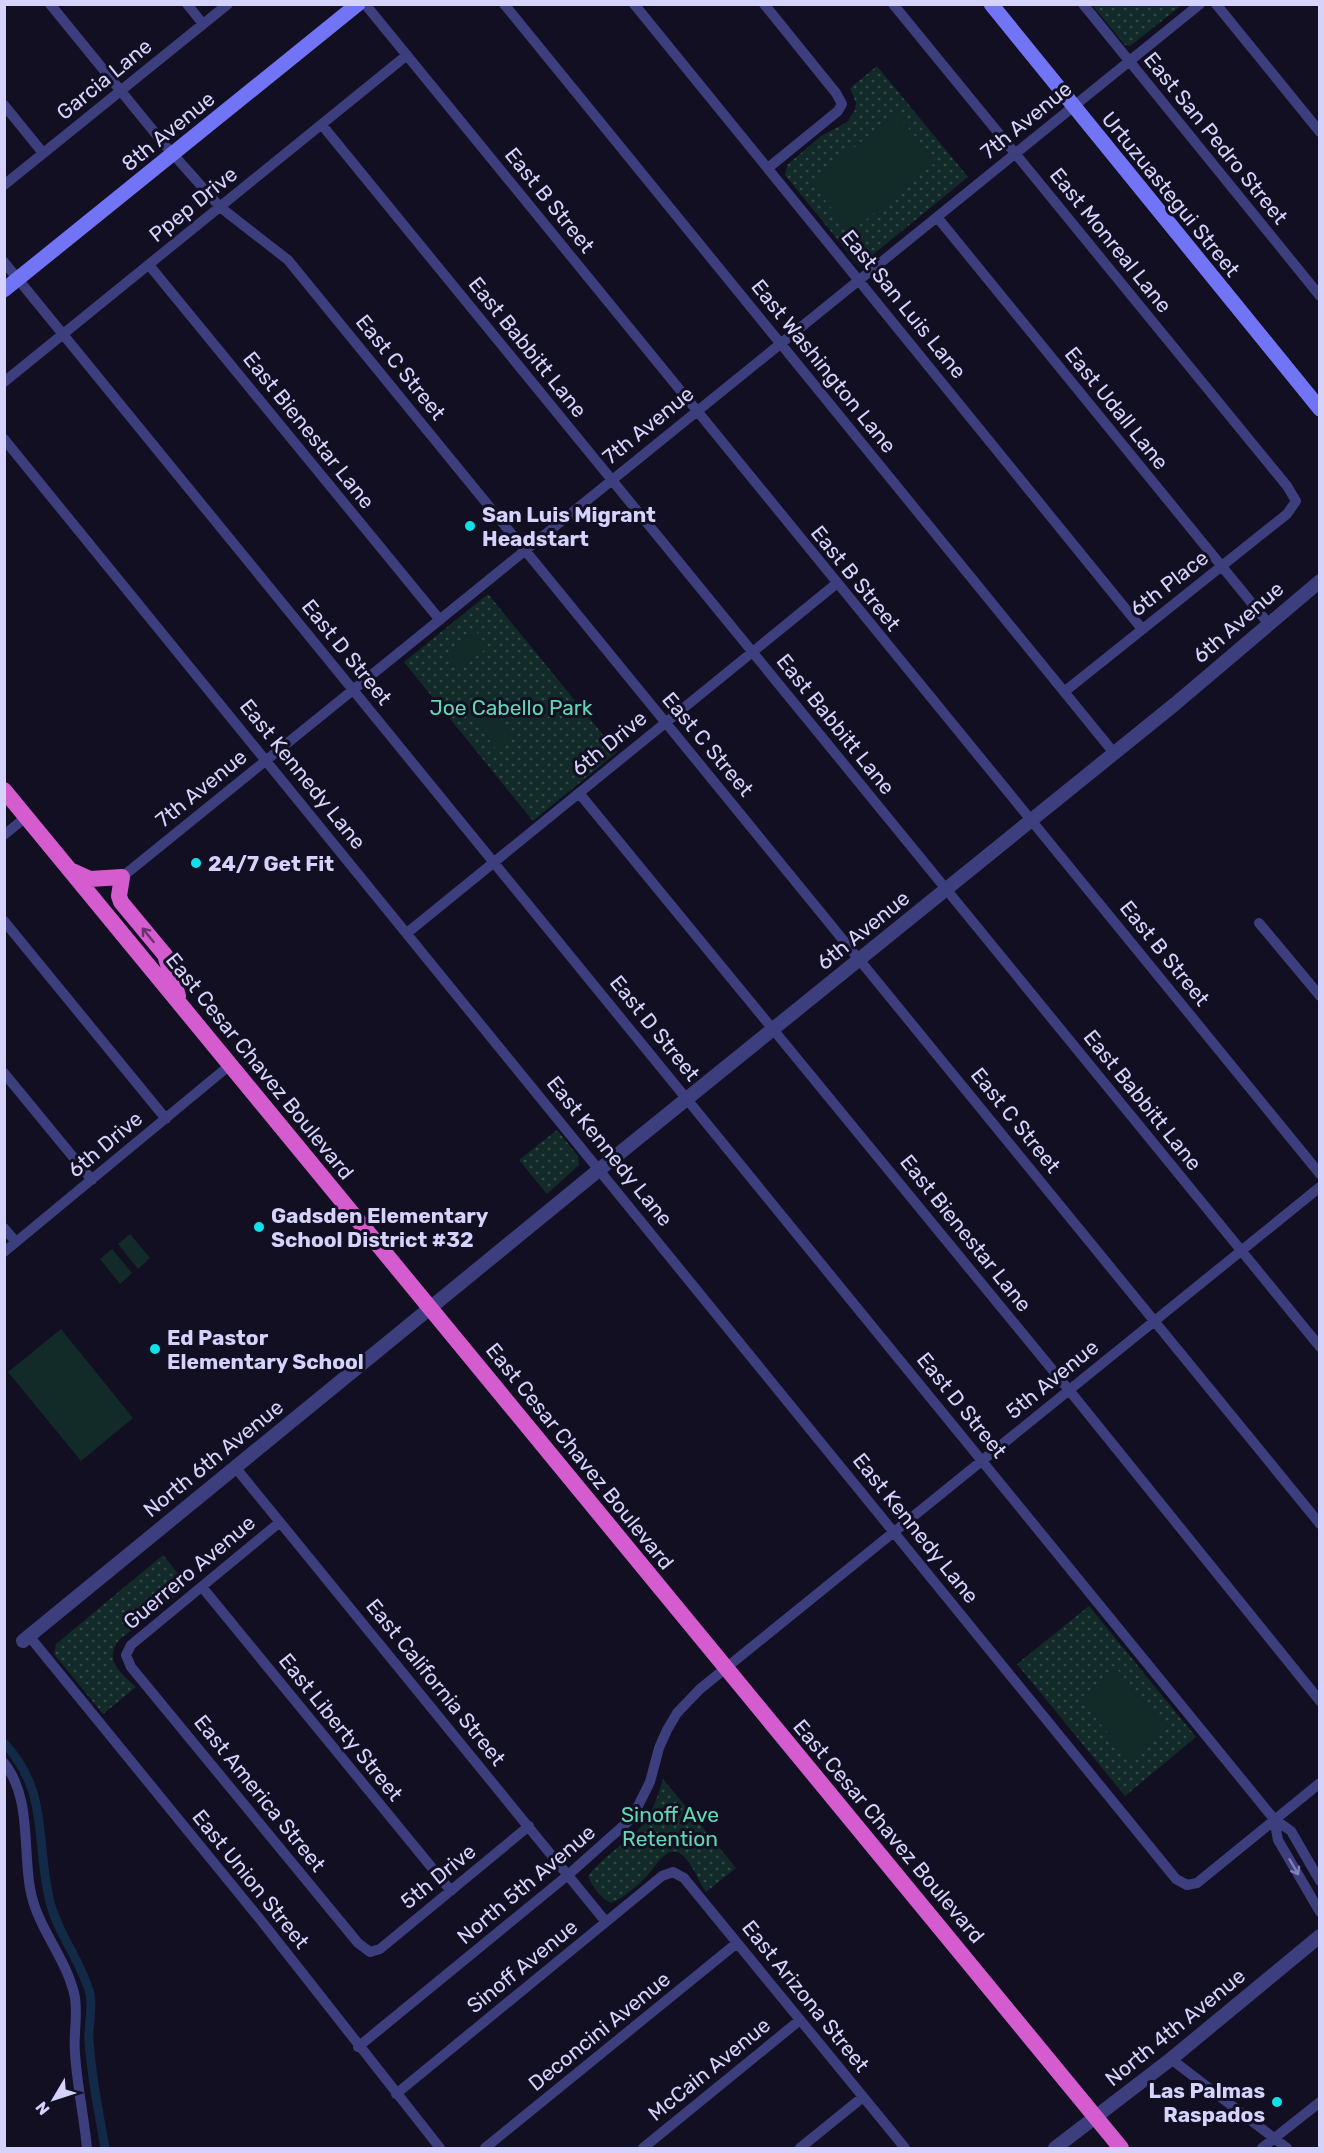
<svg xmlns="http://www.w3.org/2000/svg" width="1324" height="2153" font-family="Rubik,sans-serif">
	<defs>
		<pattern id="grass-dots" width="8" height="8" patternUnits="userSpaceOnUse" patternTransform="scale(1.5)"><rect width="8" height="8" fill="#122b29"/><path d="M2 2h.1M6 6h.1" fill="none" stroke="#344949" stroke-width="1.8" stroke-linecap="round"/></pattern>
	</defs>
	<rect width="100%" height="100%" fill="#110f21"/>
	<path fill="url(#grass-dots)" d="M1092,5H1182L1130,46L1125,45Z
		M877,66L968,177L859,266L785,175L787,165L821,136L847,122L855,110L856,103L850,88Z
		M488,594L617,752L533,821L404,662Z
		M557,1130L578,1156L579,1165L547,1194L519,1160Z
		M163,1555L188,1586L119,1640C103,1660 121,1673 136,1687L103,1714L54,1654L56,1644Z
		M1089,1606L1196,1737L1125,1796L1017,1664Z
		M663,1779L736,1868L706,1892C699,1882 695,1870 687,1860C669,1837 657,1866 645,1878C636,1887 623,1898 611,1903C600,1897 593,1888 588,1876C603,1856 624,1845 641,1827C652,1815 658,1795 663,1779Z"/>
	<path fill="#122b29" d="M896,113L936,162L851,232L811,183Z
		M476,631L488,647L459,671L446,655Z
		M491,710L512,737L497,750L475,722Z
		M130,1234L150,1258L138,1269L118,1244Z
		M112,1249L132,1273L120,1284L100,1259Z
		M61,1329L133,1418L81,1461L8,1372Z
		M1116,1668L1166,1729L1130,1760L1080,1699Z"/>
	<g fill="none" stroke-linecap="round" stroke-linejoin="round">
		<path stroke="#122a47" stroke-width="9" d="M4,1743C50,1792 35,1842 50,1902C58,1934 81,1961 90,1994C93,2008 88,2025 89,2040C91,2076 99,2113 105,2148"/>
		<path stroke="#3d3e7d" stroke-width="10" d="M50,4L164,144L220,207L288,260L1320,1524
			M187,4L203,24
			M365,4L1320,1174
			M504,4L1114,753
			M634,4L1142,629
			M764,4L836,93L842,104L838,111L768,168
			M893,4L1287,486L1296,501L1287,514L1064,692
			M1083,4L1320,296
			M1216,4L1320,132
			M4,105L43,153
			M322,125L1320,1347
			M4,185L228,4
			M937,217L1268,623
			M4,262L1274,1819L1291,1831L1320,1881
			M149,265L440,620
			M4,382L407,55
			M4,439L1176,1879L1187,1885L1197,1883L1320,1783
			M579,793L1069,1390L1320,1701
			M4,835L26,817
			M122,877L1200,4
			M4,921L166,1119
			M1259,923L1320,996
			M407,933L836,584
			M4,1073L92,1180
			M4,1228L16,1242
			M4,1252L230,1065
			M235,1467L606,1922
			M280,1522L131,1645L126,1655L131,1667L358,1943L370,1952L380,1949L529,1826
			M202,1587L451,1891
			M29,1636L263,1923L440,2148
			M4,1763C31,1796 23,1848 30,1888C36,1926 65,1956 74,1993C79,2012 73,2034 75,2053C77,2085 84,2117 87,2148
			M1274,1819L1278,1840L1320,1912
			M358,2047L568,1875L632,1818L650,1782L659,1748L667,1730L677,1713L700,1689L1320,1187
			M1171,2059L1287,2148
			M396,2094L662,1876L673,1872L684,1878L905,2148
			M485,2148L737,1943
			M643,2148L800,2020
			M800,2148L863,2097
			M1262,2148L1320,2102"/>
		<path stroke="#3d3e7d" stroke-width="14" d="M23,1641L600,1169L1175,704L1320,581
			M1055,2148L1171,2059L1320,1936"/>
		<path stroke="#7074f5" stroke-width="15" d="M991,4L1320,409
			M4,290L358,4"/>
		<path stroke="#d55cce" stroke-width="16" d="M4,790L1121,2148
			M70,870L90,879L122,877L119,896L121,902L165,955L178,996"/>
	</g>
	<defs><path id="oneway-shaft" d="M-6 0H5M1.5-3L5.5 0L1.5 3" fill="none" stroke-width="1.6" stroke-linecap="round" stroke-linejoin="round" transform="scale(1.5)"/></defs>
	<use stroke="#69326f" href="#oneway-shaft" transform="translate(148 935) rotate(-129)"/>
	<use stroke="#8181b6" href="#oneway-shaft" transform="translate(1294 1867) rotate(60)"/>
	<g fill="#10e0ea" stroke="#110f21" stroke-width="2">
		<circle cx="470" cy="526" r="6"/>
		<circle cx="196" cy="863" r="6"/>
		<circle cx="259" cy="1227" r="6"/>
		<circle cx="155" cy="1349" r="6"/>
		<circle cx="1277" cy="2102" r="6"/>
	</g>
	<g text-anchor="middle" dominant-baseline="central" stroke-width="6" stroke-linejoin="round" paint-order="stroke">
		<g font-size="21" fill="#d5d2fc" stroke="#110f21">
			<text transform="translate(104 79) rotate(-39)">Garcia Lane</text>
			<text transform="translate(1026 120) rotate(-39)">7th Avenue</text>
			<text transform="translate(168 131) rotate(-39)">8th Avenue</text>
			<text transform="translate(1216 138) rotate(51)">East San Pedro Street</text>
			<text transform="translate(1171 194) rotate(51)">Urtuzuastegui Street</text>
			<text transform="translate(550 200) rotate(51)">East B Street</text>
			<text transform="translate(193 204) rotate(-39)">Ppep Drive</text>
			<text transform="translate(1111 240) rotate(51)">East Monreal Lane</text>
			<text transform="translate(904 304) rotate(51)">East San Luis Lane</text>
			<text transform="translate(528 347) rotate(51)">East Babbitt Lane</text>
			<text transform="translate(824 366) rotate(51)">East Washington Lane</text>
			<text transform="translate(401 367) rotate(51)">East C Street</text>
			<text transform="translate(1117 408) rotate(51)">East Udall Lane</text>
			<text transform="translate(648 425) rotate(-39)">7th Avenue</text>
			<text transform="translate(309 430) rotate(51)">East Bienestar Lane</text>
			<text transform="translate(856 578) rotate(51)">East B Street</text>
			<text transform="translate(1169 583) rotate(-38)">6th Place</text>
			<text transform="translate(1238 622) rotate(-41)">6th Avenue</text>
			<text transform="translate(347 652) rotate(51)">East D Street</text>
			<text transform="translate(836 724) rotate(51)">East Babbitt Lane</text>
			<text transform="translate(609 743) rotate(-39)">6th Drive</text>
			<text transform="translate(708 744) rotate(50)">East C Street</text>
			<text transform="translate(303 774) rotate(51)">East Kennedy Lane</text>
			<text transform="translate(201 788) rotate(-39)">7th Avenue</text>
			<text transform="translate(863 930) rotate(-39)">6th Avenue</text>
			<text transform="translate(1165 953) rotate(51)">East B Street</text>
			<text transform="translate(655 1028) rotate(51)">East D Street</text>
			<text transform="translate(260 1066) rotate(51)">East Cesar Chavez Boulevard</text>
			<text transform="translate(1143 1100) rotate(51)">East Babbitt Lane</text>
			<text transform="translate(1016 1120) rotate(51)">East C Street</text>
			<text transform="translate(105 1144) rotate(-40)">6th Drive</text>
			<text transform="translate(610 1151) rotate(51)">East Kennedy Lane</text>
			<text transform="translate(966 1233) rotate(51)">East Bienestar Lane</text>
			<text transform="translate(1052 1379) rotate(-39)">5th Avenue</text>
			<text transform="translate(962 1405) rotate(51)">East D Street</text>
			<text transform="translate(580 1456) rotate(51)">East Cesar Chavez Boulevard</text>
			<text transform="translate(213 1458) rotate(-39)">North 6th Avenue</text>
			<text transform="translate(916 1528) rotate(51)">East Kennedy Lane</text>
			<text transform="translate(189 1572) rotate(-40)">Guerrero Avenue</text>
			<text transform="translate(436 1682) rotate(51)">East California Street</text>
			<text transform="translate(341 1727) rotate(51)">East Liberty Street</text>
			<text transform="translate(260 1793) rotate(51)">East America Street</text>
			<text transform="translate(889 1831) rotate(50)">East Cesar Chavez Boulevard</text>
			<text transform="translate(438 1876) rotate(-39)">5th Drive</text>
			<text transform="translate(251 1879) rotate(51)">East Union Street</text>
			<text transform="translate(526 1884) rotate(-40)">North 5th Avenue</text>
			<text transform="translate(522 1966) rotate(-39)">Sinoff Avenue</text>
			<text transform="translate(806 1996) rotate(51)">East Arizona Street</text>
			<text transform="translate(1175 2027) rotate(-39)">North 4th Avenue</text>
			<text transform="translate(599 2031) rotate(-39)">Deconcini Avenue</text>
			<text transform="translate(709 2069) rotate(-39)">McCain Avenue</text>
		</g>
		<g font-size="21" font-weight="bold" fill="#d5d2fc" stroke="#110f21" text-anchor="start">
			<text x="482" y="514">San Luis Migrant<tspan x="482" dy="24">Headstart</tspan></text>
			<text x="208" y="863">24/7 Get Fit</text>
			<text x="271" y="1215">Gadsden Elementary<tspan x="271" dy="24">School District #32</tspan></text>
			<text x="167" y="1337">Ed Pastor<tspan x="167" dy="24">Elementary School</tspan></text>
			<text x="1265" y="2090" text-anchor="end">Las Palmas<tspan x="1265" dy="24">Raspados</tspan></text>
		</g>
		<g font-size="21" fill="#63d7b4" stroke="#110f21">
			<text x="511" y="707">Joe Cabello Park</text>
			<text x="670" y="1814">Sinoff Ave<tspan x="670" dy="24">Retention</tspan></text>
		</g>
	</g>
	<rect width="1324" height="2153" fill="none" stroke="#d5d2fc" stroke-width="12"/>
	<g transform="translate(54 2099) rotate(231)" stroke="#110f21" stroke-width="4.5" paint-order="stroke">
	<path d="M0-4.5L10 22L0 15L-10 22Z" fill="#d5d2fc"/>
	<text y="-9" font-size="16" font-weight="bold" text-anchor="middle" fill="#d5d2fc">N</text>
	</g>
</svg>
